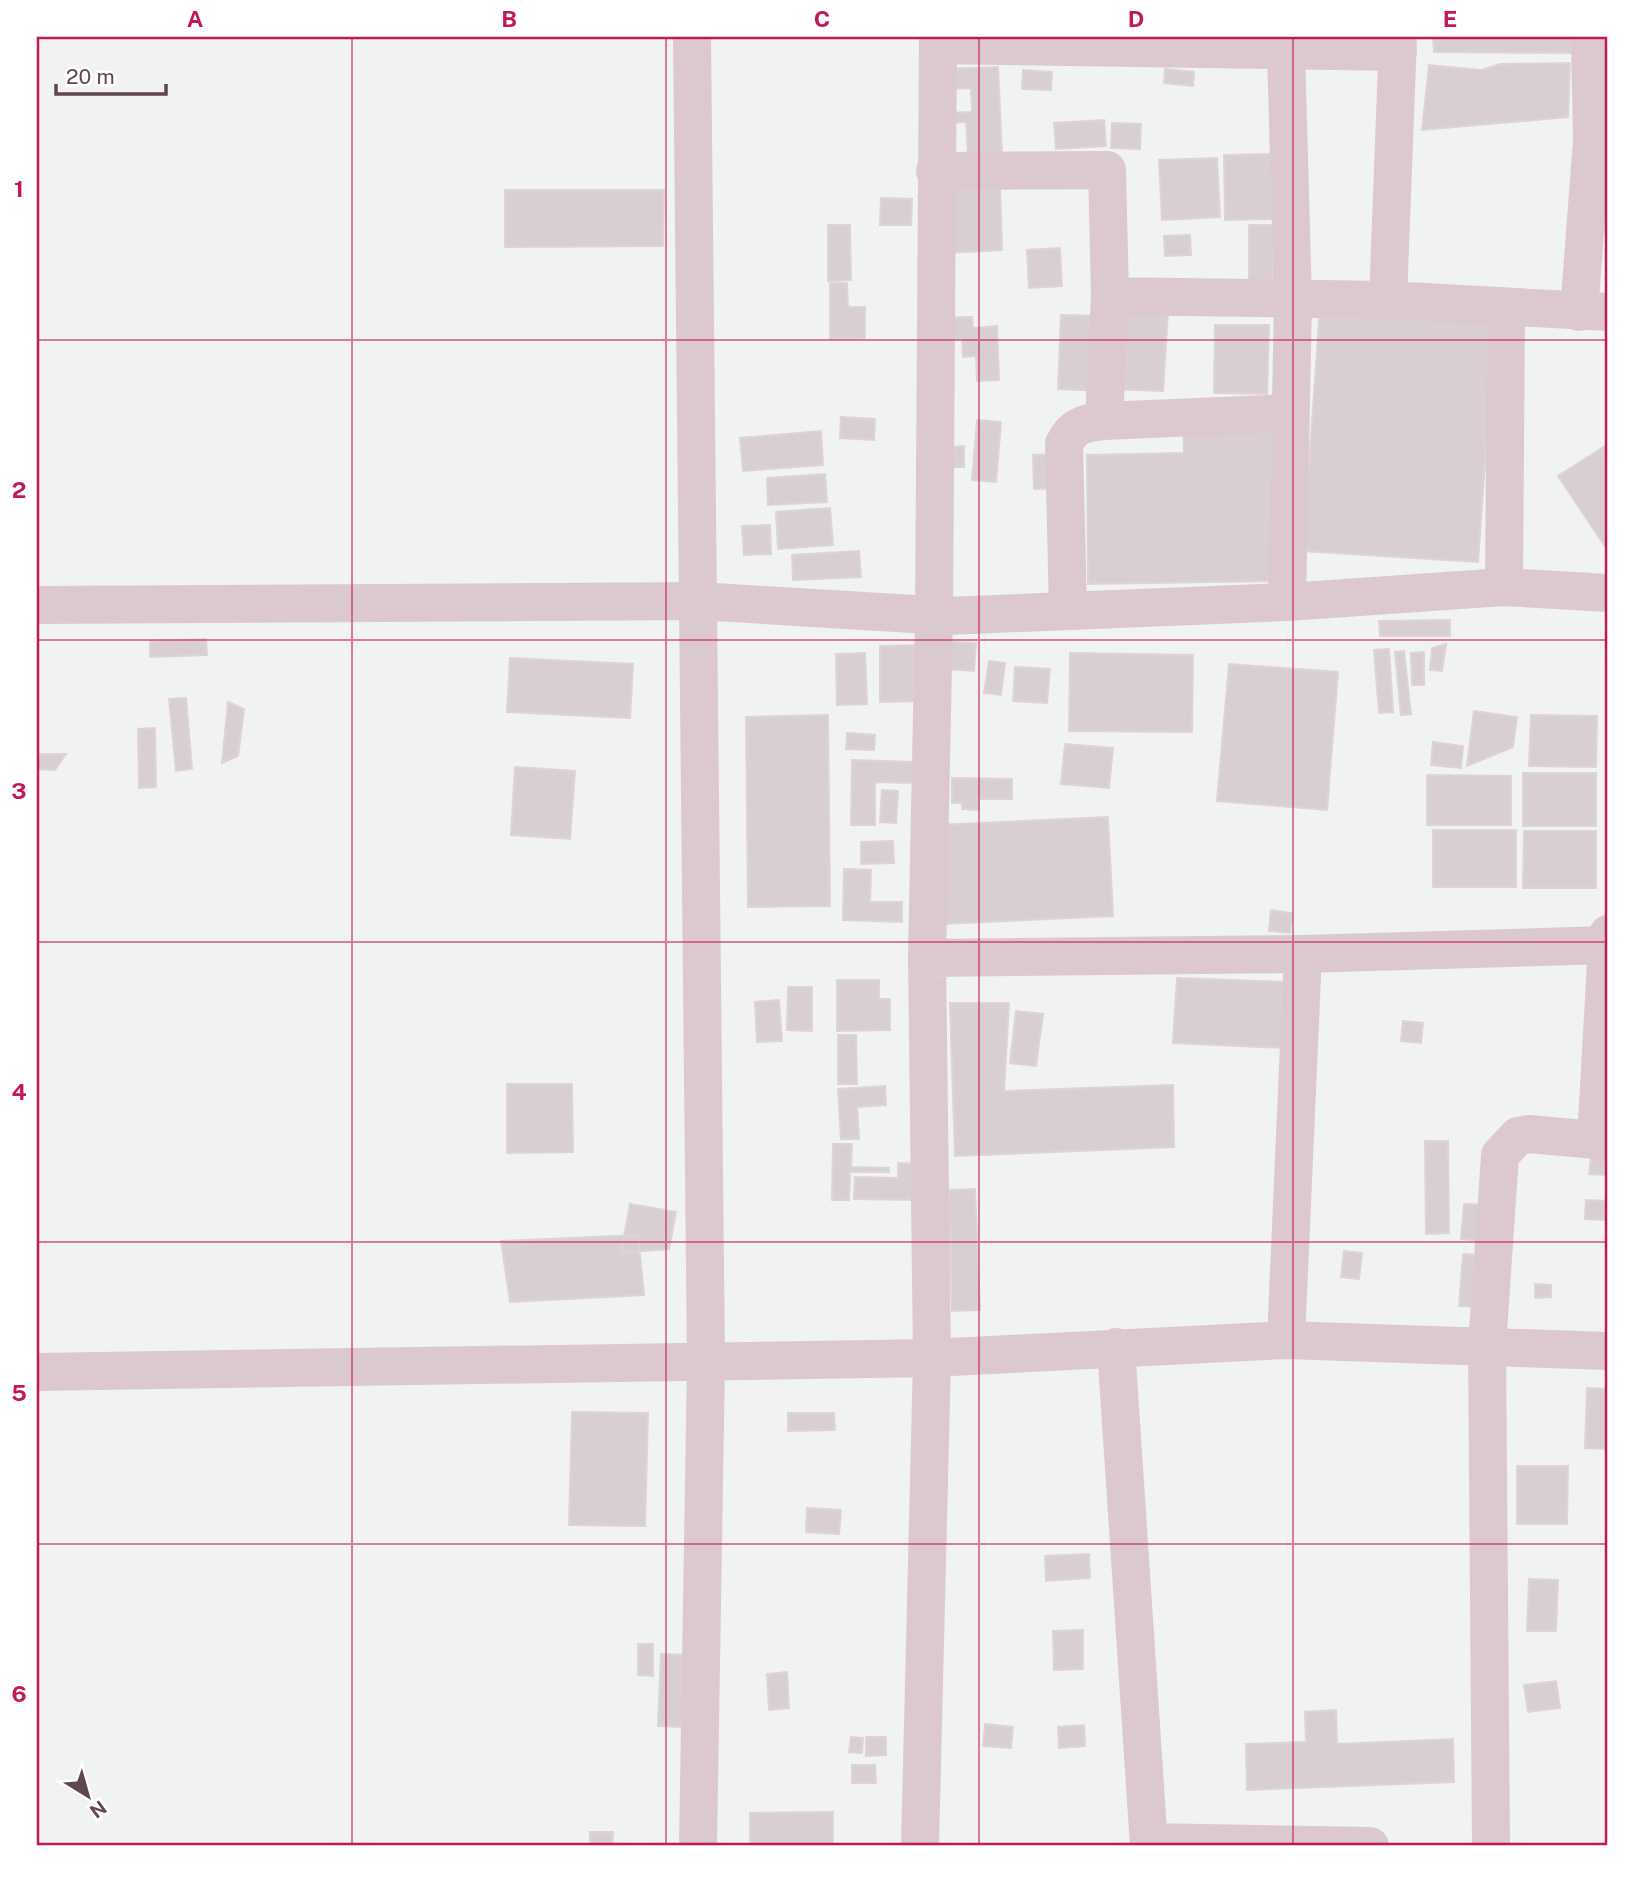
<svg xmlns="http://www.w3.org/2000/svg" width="1645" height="1883" font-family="'Public Sans',sans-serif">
	<rect width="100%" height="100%" fill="#f1f3f1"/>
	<path fill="#d9cfd1" stroke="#ddd4d5" stroke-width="2" d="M1433,37H1574L1575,53L1434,52Z
		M1570,63L1568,117L1422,130L1429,65L1482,70L1500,64Z
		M998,67L1002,154L968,156L966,122L947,123V113L972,112L971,88L948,89L947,69Z
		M1165,69L1194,72L1193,86L1164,83Z
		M1023,70L1052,72L1051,90L1022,89Z
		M1104,120L1106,146L1056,149L1054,123Z
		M1112,123L1141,124L1140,149L1111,148Z
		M1275,154L1276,219L1225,220L1224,155Z
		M1217,158L1220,217L1162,220L1159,160Z
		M1000,184L1002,250L947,253L944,187Z
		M505,190H664L663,246L505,247Z
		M881,198L912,199L911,225H880Z
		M828,225H850L851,280L828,281Z
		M1249,225H1273V285H1249Z
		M1190,235L1191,255L1165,256L1164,236Z
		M1060,248L1062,286L1029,288L1027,250Z
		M830,283H847L848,307H865V338L830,339Z
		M1320,308L1495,319L1478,562L1303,551Z
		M1114,309L1168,311L1163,391L1110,389Z
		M1061,315L1108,316L1104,391L1058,389Z
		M972,317L973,328L997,326L999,380L977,381L976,356L963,357L962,339H941V318Z
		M1215,325H1269L1267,394L1214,393Z
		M841,417L875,419L874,440L840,438Z
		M977,420L1001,422L996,482L972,480Z
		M1277,422L1279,581L1088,584L1087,455L1184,453L1183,424Z
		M821,431L823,465L743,471L740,438Z
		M1608,444V542L1604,545L1558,476Z
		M964,446V467H953L954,447Z
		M1060,454L1061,488L1034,489L1033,455Z
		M825,474L827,502L768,505L767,478Z
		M830,508L833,545L778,549L776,512Z
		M770,525L771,554L744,555L742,526Z
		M859,551L861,577L793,580L792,555Z
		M1450,620V636H1380L1379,621Z
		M206,639L207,655L150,657V641Z
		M950,642L976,643L974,671L948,669Z
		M1446,644L1442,671L1430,670L1432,648Z
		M921,645L922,701L880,702V646Z
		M1389,649L1393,712L1379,713L1374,650Z
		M1404,651L1411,714L1401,715L1395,652Z
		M1424,652V685H1412L1411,653Z
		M865,653L867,704L837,705L836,654Z
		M1070,653L1193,655L1192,732L1069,731Z
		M510,658L633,664L630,718L507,712Z
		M989,661L1005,663L1001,695L984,693Z
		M1229,664L1338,672L1327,810L1217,801Z
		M1015,667L1050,669L1047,703L1013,701Z
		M186,698L192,769L176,771L169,699Z
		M228,702L244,709L238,756L222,763Z
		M1474,711L1517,717L1513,747L1467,766Z
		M828,715L830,906L748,907L746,717Z
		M1531,715L1597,716L1596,767L1529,766Z
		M155,728L156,787L139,788L138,729Z
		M847,733L875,735L874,750L846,749Z
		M1433,742L1463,746L1461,768L1431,765Z
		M1065,744L1113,748L1109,788L1061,784Z
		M37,754H66L55,770L37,769Z
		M852,760L914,762V783L875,782V825H851Z
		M515,767L575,771L570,839L511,835Z
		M1523,773H1596V826H1523Z
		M1427,775L1511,776V825H1427Z
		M952,778L1012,779V799H979V810L962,809V803H952Z
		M882,790L898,791L896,823L880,822Z
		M1108,817L1113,916L943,924L939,825Z
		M1433,830H1516V887H1433Z
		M1524,831H1596V888H1523Z
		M893,841L894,863L861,864V842Z
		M844,869L871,870L870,902H902V922L843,920Z
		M1271,910L1292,913L1290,933L1269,931Z
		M1177,978L1288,982L1285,1048L1173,1043Z
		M837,980H879V999H890V1030L837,1031Z
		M788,987H812V1031L787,1030Z
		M779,1000L782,1041L757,1042L755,1002Z
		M950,1003H1009L1004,1091L1173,1085L1174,1147L955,1156Z
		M1016,1011L1043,1014L1036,1066L1010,1063Z
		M1403,1021L1423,1023L1421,1043L1401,1041Z
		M838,1035H856L857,1084H838Z
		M507,1084H572L573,1152L507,1153Z
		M885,1086L886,1105L857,1107L859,1139H841L838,1089Z
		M1425,1141H1448L1449,1233L1426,1234Z
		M833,1144H852L851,1167L889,1168V1172H850L849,1200H832Z
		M1591,1157L1608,1158V1175L1589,1174Z
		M898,1163L919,1164L918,1200L854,1199L855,1177L898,1178Z
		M975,1189L980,1310L952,1311L949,1190Z
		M1586,1200L1608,1201V1220L1585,1219Z
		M630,1204L676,1212L669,1249L621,1253Z
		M1464,1204L1487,1205L1484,1241L1461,1239Z
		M638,1235L644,1295L510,1302L501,1241Z
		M1344,1251L1362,1253L1359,1279L1341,1277Z
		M1463,1254L1485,1256L1481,1307L1459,1306Z
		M1535,1284L1551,1285V1297L1535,1298Z
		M1587,1388L1608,1389V1449L1585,1448Z
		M572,1412L648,1413L645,1526L569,1525Z
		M788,1413H834L835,1430L788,1431Z
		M1517,1466H1568L1567,1524H1517Z
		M807,1508L841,1510L839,1534L806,1532Z
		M1089,1554L1090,1578L1046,1581L1045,1556Z
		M1529,1579L1558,1580L1556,1631H1527Z
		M1083,1630V1669L1054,1670L1053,1631Z
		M638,1644H653V1676L638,1675Z
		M661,1654L690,1655L686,1727L658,1726Z
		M787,1672L789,1708L769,1710L767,1674Z
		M1556,1681L1560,1708L1528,1712L1524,1685Z
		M1336,1710L1337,1744L1453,1739L1454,1782L1247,1790L1246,1744L1306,1742L1305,1712Z
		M985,1724L1013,1727L1011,1748L983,1746Z
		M1084,1725L1085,1746L1059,1748L1058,1727Z
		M851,1737L863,1738L862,1753L849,1752Z
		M866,1737H886V1755L866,1756Z
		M852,1765H875L876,1783H852Z
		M833,1812V1846H750V1813Z
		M590,1832H613L612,1846H590Z"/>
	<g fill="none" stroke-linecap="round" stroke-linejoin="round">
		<path stroke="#dcc9cf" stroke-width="38" d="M938,45L1398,52
			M1286,52L1293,301L1287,602
			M935,171L1107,170L1110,296L1388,300L1608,312
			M1388,300L1398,37
			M1579,312L1592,140L1590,37
			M1104,421L1110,296
			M1504,587L1506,307
			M37,605L698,601L946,616L1287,602L1504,587L1608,593
			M1068,611L1064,444C1073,425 1085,423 1104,421L1289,413
			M1607,945L1596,1140H1608
			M927,958L1303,954L1607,945L1608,934
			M1286,1340L1303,954
			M1116,1347L1149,1846
			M37,1372L932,1358L1286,1340L1608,1351
			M1149,1842L1370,1846
			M920,1846L932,1358L927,958L934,615L938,37
			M1491,1846L1487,1347L1500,1155L1518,1136L1529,1134L1596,1140"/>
		<path stroke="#dcc9cf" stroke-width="38" d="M692,37L706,1362L698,1846"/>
	</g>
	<path fill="none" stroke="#c2185b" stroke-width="2" stroke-opacity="0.55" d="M352,37V1846M666,37V1846M979,37V1846M1293,37V1846M37,340H1608M37,640H1608M37,942H1608M37,1242H1608M37,1544H1608"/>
	<rect width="1645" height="1883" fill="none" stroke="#ffffff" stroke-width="77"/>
	<g transform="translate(88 1796) rotate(143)" stroke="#ffffff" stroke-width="5" paint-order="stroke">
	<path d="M0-5L12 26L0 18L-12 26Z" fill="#60474f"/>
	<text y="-10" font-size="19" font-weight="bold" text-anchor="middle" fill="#60474f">N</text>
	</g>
	<path d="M56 84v10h110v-10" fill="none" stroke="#60474f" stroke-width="3.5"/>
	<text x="66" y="84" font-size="21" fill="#60474f" stroke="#ffffff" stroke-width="5" paint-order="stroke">20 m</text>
	<rect x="38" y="38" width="1568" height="1806" fill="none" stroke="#c2185b" stroke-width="2.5"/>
	<g font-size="23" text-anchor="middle" font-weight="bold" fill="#c2185b">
		<text x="195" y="27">A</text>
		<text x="509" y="27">B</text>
		<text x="822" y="27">C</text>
		<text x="1136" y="27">D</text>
		<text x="1450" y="27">E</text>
		<text x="19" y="197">1</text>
		<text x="19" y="498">2</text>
		<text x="19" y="799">3</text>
		<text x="19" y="1100">4</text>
		<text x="19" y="1401">5</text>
		<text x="19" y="1702">6</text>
	</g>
</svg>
